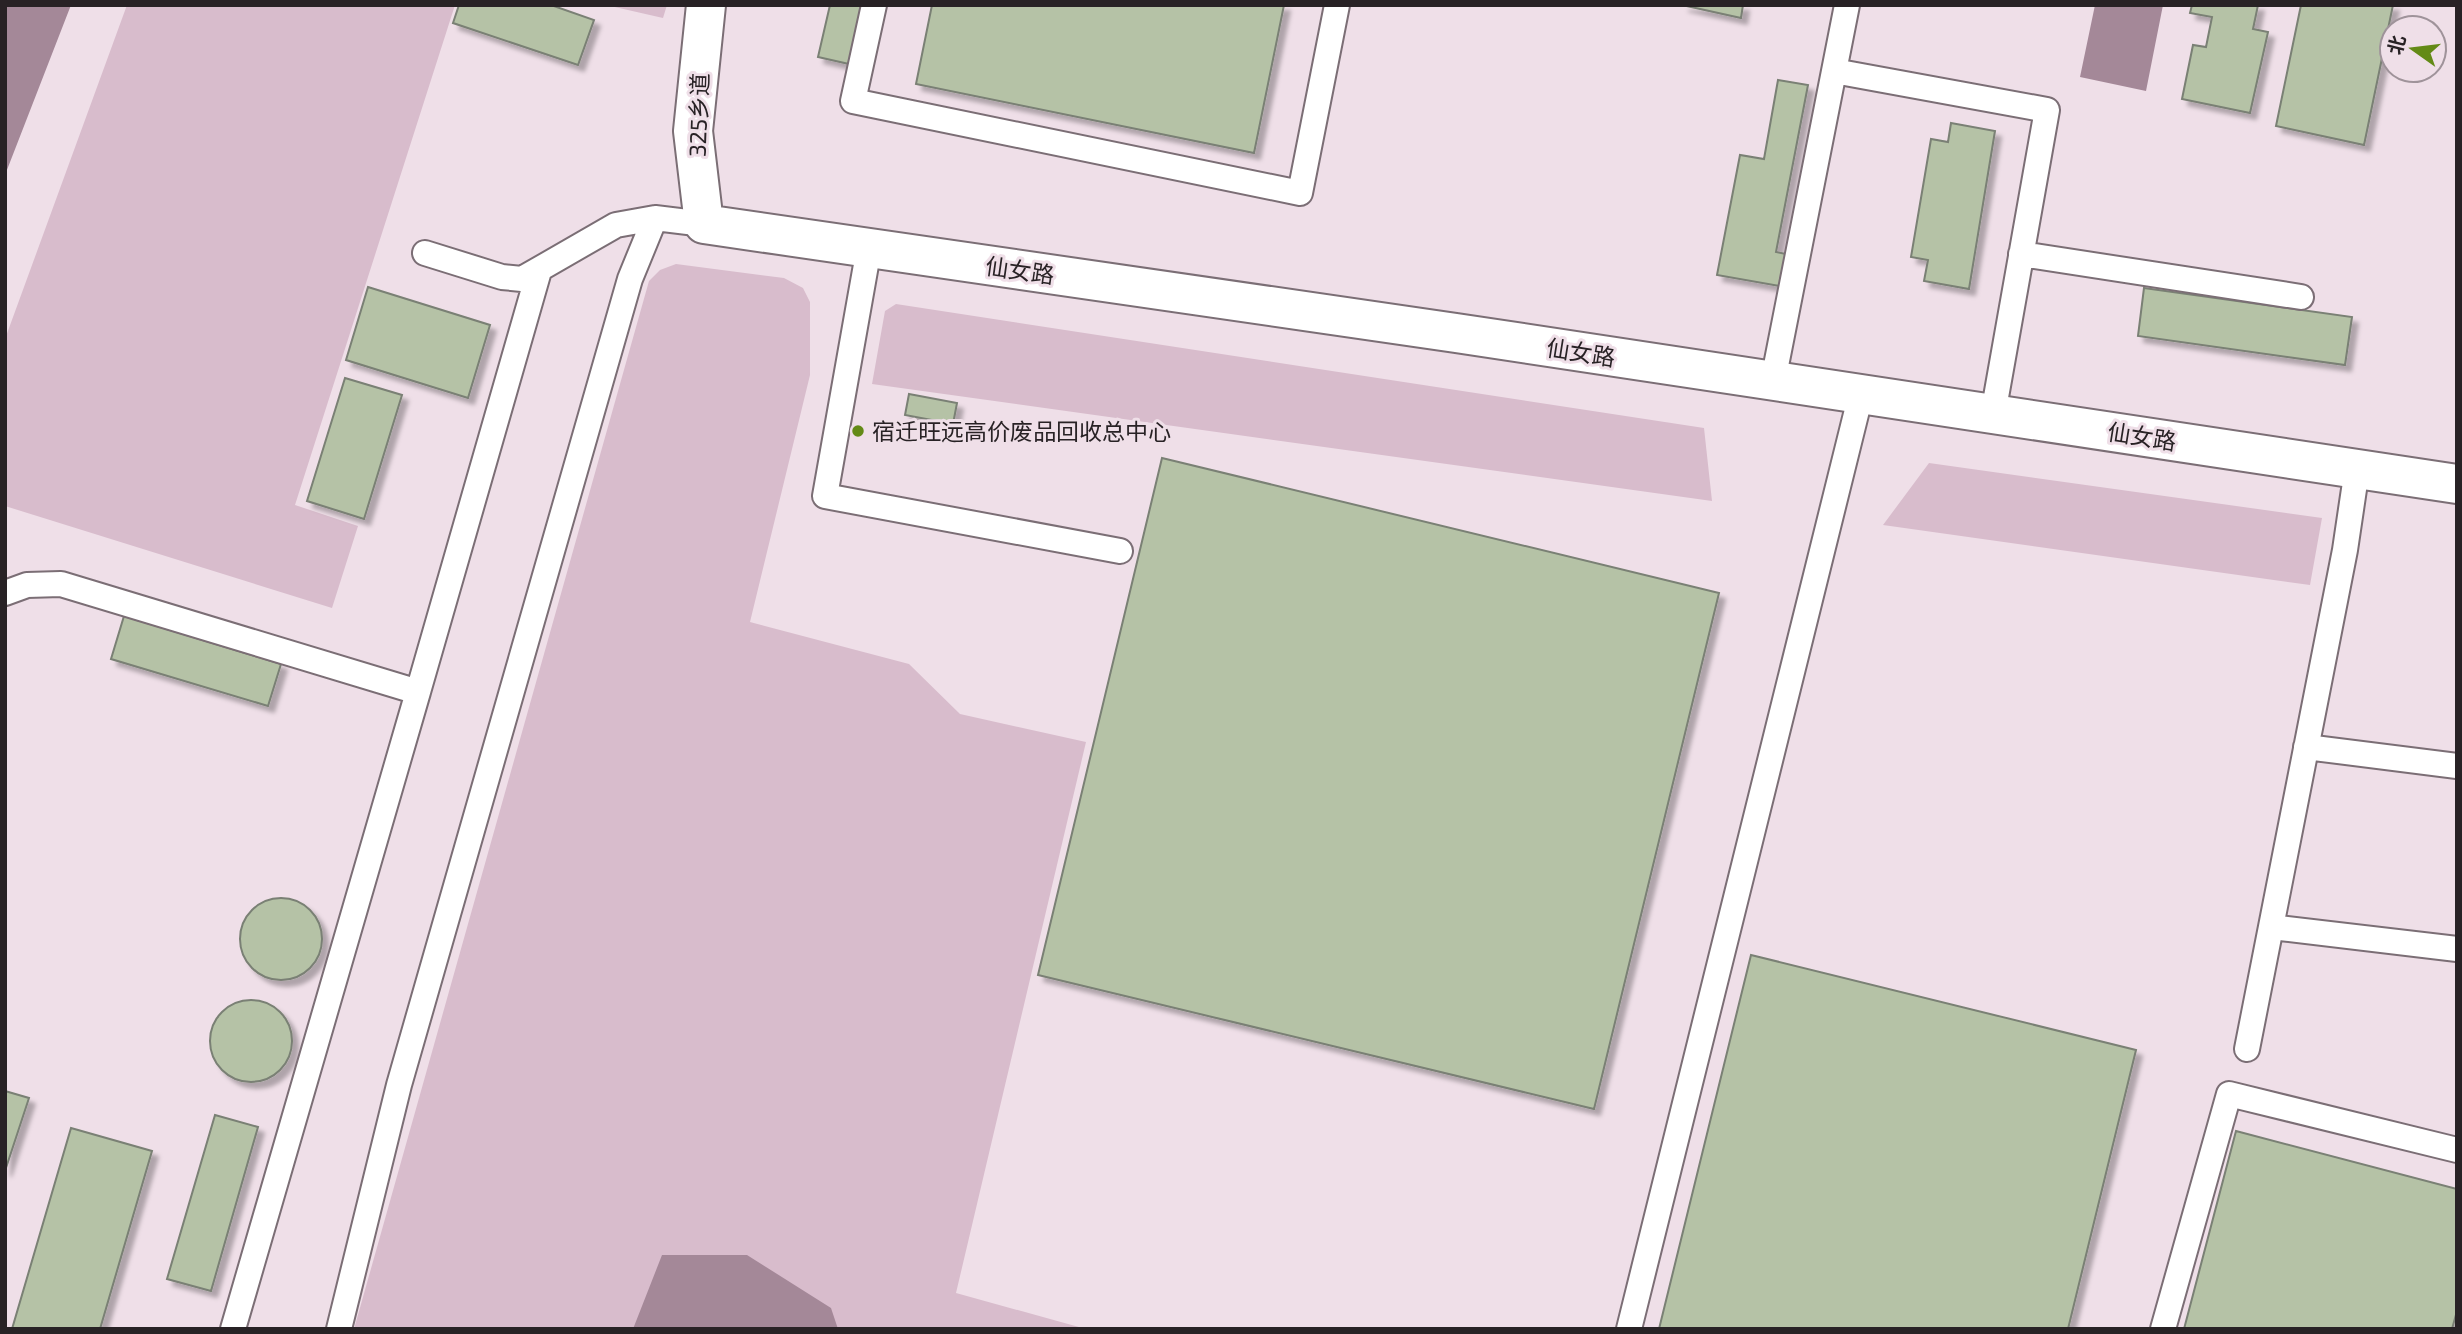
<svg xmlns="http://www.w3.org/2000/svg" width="2462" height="1334" font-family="'Exo 2','Noto Sans SC',sans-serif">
	<defs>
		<filter id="shadow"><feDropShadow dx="6" dy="6" stdDeviation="2" flood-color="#0004"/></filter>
	</defs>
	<rect width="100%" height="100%" fill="#efdfe8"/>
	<path fill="#d8bccc" d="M127,5H455L295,505L358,526L332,608L5,506V339Z
		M606,5H667L663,18Z
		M676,264L784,278L803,288L810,302V375L750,622L909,664L960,714L1086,742L956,1293L1086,1329H354L649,281L660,270Z
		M896,304L1704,428L1712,501L872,384L885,311Z
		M1929,463L2322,518L2310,585L1883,525Z"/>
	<path fill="#a48898" d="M5,5H71L5,175Z
		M2095,5H2163L2146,91L2080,77Z
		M662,1255H747L831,1308L838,1329H633Z"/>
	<path fill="#b5c2a6" stroke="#7a8074" stroke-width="2" filter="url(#shadow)" d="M459,5H551L594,20L578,65L453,23Z
		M830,5H862L849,64L818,57Z
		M932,5H1284L1254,153L916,84Z
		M1682,5H1743L1741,18Z
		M2192,5H2258L2253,29L2268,32L2250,113L2182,99L2193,45L2206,47L2212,17L2190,13Z
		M2301,5H2393L2364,145L2276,126Z
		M1778,80L1808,85L1776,252L1791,255L1785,287L1717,275L1740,155L1764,159Z
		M1951,123L1995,131L1969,289L1924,281L1928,260L1911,257L1931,139L1948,142Z
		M368,287L490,325L468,398L346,360Z
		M2144,288L2352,317L2345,365L2138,336Z
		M345,378L402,395L364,519L307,501Z
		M909,394L957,403L953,424L905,415Z
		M1162,458L1719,593L1594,1109L1038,975Z
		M124,616L281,664L268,706L111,659Z
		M240 939a41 41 0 1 1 82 0a41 41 0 1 1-82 0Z
		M1751,955L2136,1050L2068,1329H1659Z
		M210 1041a41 41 0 1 1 82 0a41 41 0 1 1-82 0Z
		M5,1091L29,1098L5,1171Z
		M215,1115L258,1127L211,1291L167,1279Z
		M71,1128L152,1151L100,1329H12Z
		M2236,1131L2457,1189V1311L2452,1329H2184Z"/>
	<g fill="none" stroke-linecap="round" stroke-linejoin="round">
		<defs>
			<path id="service" d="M874,5L853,101L1300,193L1337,5
				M1834,71L2047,110L1993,414
				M869,248L825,496L1120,551
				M425,253L502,277L522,279L616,225L655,218
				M2021,254L2301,297
				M1773,381L1847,5
				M5,593L27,585L61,584L418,692L539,271
				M2306,747L2457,766
				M2271,927L2457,949
				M2247,1049L2345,550L2357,469
				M233,1329L418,692
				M339,1329L399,1085L630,279L655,218L704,224
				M1629,1329L1861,394
				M2163,1329L2229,1094L2457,1150"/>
			<path id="tertiary" d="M706,5L693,131L704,224L1456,333L2457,484"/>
		</defs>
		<use href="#service" stroke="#7b6e75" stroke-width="28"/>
		<use href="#tertiary" stroke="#7b6e75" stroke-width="42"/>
		<use href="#service" stroke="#fff" stroke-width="24"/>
		<use href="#tertiary" stroke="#fff" stroke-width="38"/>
	</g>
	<circle fill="#638a16" stroke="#efdfe8" stroke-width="2.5" cx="858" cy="431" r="7"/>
	<g text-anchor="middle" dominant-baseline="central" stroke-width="6" stroke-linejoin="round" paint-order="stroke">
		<g font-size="23" fill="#282225" stroke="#efdfe8">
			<text transform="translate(698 115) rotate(-88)">325乡道</text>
			<text transform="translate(1020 270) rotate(8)">仙女路</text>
			<text transform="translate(1581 352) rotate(9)">仙女路</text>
			<text transform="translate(2142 436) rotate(9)">仙女路</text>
		</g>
		<g font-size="23" fill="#282225" stroke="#efdfe8" text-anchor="start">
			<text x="872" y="431">宿迁旺远高价废品回收总中心</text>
		</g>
	</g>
	<rect width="2462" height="1334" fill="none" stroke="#282225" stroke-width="14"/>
	<g transform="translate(2413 49) rotate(284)"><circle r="33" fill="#efdfe8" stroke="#9f939a" stroke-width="2"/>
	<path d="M0-5L12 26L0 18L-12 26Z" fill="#638a16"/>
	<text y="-10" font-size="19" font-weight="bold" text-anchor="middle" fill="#282225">北</text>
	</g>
</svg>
